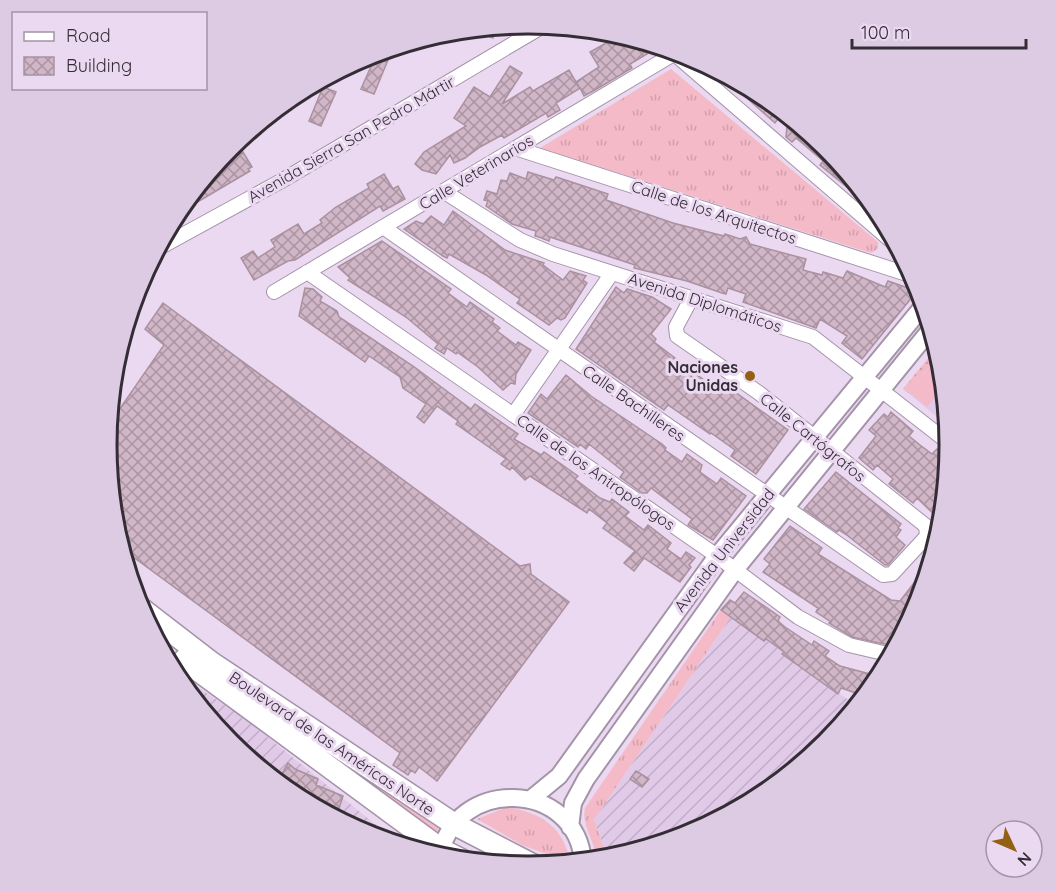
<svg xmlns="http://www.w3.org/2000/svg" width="1056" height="891" font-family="Quicksand,sans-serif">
	<defs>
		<pattern id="industrial-furrows" width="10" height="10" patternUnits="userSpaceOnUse" patternTransform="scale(1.5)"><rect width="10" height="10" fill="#e1cae8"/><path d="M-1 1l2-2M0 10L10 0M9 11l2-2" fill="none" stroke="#c2aec8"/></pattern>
		<pattern id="grass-tufts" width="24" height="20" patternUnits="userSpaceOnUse" patternTransform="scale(1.5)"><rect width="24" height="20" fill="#f4bac7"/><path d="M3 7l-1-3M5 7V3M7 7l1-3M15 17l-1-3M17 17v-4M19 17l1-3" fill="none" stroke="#d2a0ac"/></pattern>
		<pattern id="garden-dots" width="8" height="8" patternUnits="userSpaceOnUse" patternTransform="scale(1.5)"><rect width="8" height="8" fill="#f4bac7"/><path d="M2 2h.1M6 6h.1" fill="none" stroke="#d2a0ac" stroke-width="1.8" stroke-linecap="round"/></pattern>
		<pattern id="building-cross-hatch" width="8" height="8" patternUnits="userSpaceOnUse" patternTransform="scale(1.5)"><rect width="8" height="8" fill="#d0b6c6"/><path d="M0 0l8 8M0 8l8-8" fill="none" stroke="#aa94a2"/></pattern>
	</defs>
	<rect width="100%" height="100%" fill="#ebd9f1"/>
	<path fill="#e1cae8" d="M937,348L941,364L948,426L903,389Z"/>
	<path fill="url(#industrial-furrows)" d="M732,615L847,699H863L826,744L762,796L689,835L608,859L594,820Z
		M172,670L244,718L401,845L366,835L294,796L230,743Z"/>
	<path fill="url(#grass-tufts)" d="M671,69L878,242V249L871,253L540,148Z
		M722,608L732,615L594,820L608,859L596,860C596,841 581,827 585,808Z
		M209,669L440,826L436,832L352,775Z
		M507,807C540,812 565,827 570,863L522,845L477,819Z"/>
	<path fill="url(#garden-dots)" d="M929,357L934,361L908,393L903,389Z"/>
	<path fill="#f4bac7" d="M939,356L944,387L927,407L909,392Z"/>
	<path fill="url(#building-cross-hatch)" stroke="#aa91a1" stroke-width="1.5" d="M497,27L493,38L472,30L490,28Z
		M589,30L611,32L654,45L645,51L647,54L630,64L632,68L595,90L584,96L580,88L556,103L560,110L548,117L546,113L504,138L502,135L480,147L465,158L454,163L450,155L436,174L422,170L415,164L424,152L466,126L454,118L474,87L490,97L510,66L522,73L502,104L530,87L533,91L569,70L579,87L576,82L599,67L590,52L608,42Z
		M376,55L388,60L374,94L361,89Z
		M732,79L762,95L783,112L775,123L730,83Z
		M323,87L336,92L321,126L309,121Z
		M788,116L826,148L867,198L864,201L820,165L823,161L802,143L796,138L792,142L786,137Z
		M243,152L252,167L248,169L250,171L177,214L212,170Z
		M528,172L554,180L556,177L608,194L606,200L673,223L724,236L725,234L740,239L746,237L750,244L806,259L803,270L822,275L823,272L843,278L847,271L885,287L888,281L917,291L862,359L842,343L847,336L820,319L816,328L743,302L746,294L728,288L726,294L722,293L687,281L634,268L635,265L550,237L549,241L539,237L535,236L536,231L512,224L486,206L488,201L484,200L487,191L497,194L501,180L507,181L510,173L526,179Z
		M384,174L393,189L398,186L405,199L383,211L380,206L295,260L288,261L254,280L241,258L253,251L258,258L275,247L271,240L298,224L304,234L322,223L320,220L336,207L369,188L367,184Z
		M453,211L505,250L544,263L543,265L563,280L570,271L586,276L583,280L587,283L565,318L561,320L557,318L549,325L517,303L520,299L486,275L449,254L447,258L443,256L404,229L416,221L423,224L431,216L444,225Z
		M382,241L451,289L448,293L467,307L470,302L494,319L492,322L500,328L497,331L516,345L518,342L531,350L516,374L515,384L511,383L503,390L478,367L457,352L456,354L447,348L444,354L435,348L438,344L406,317L348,280L350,278L338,267Z
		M616,287L624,293L627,289L652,297L671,309L651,334L656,339L654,342L712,386L715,387L721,382L788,430L756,474L731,456L735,450L711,433L710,434L668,405L664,410L576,349Z
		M305,288L313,289L322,297L320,301L337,311L339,317L413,366L471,409L475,404L518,434L514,439L541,455L544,452L578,476L575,479L600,498L610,502L612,499L629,512L625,516L644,530L648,525L671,543L667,549L681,559L686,552L695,558L689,565L691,567L680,582L644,558L634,571L624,563L635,551L603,528L607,523L589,509L587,513L530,476L525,480L512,467L510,470L501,464L506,459L456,424L458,421L437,406L424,423L417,417L426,404L403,388L400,377L369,356L365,362L299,316Z
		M163,303L520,566L530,564L531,574L569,602L437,781L419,767L415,773L411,770L408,775L393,765L400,753L121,548L115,527L106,445L111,404L119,410L164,345L145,329Z
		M566,375L591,396L662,444L666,448L665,450L682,462L687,454L702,465L700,472L717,484L721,478L746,496L713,540L688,525L692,519L651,488L647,493H642L620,477L624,472L589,444L586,449L580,444L578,447L528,413L541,394L547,399Z
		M891,412L913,431L909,436L920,445L932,454L937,449L948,459L942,522L917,498L913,503L889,484L893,479L877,465L873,470L859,458L876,436L869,430L884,414L888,417Z
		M836,472L901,524L898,528L901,530L896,537L905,545L888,565H885L848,536L839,530L837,532L804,509Z
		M790,526L822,548L818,554L891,600L900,601L931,561L917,607L898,643L884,644L852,637L829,623L831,622L816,612L818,608L763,572L770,564L764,559Z
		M744,592L780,617L778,621L785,627L812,645L814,641L829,651L825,656L840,666L870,674V672H882L878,680L865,696L841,688L838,694L782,654L784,652L766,639L764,641L721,610L730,600L735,603Z
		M288,763L295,769L318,779L316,785L343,796L336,818L294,796L277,782Z
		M636,771L649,779L642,787L630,779Z"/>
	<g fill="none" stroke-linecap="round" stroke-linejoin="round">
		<defs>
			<path id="minor" d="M670,50L896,245
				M515,148L913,276
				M443,191L520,240L553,254L813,337L949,443
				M383,227L883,575L892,574L927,536L926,526L759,393L677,336L676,327L691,299
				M157,249L283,180L543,26
				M307,272L717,556L798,617L849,645L892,655
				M274,292L677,52
				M513,415L612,273"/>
			<path id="tertiary" d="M531,799L559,776L717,556L924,305
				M570,827L573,803L586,779L735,570L931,329
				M440,857C453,776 577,779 583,862"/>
			<path id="primary" d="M138,606L212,663L454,824L535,866
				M184,660L442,850L462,860"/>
		</defs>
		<use href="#minor" stroke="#a493a9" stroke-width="16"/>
		<use href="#tertiary" stroke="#a493a9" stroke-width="20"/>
		<use href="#primary" stroke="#a493a9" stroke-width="24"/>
		<use href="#minor" stroke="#fff" stroke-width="14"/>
		<use href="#tertiary" stroke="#fff" stroke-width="16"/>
		<use href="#primary" stroke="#fff" stroke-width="21"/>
	</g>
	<circle fill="#936113" stroke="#ebd9f1" stroke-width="2" cx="750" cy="376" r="6"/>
	<g text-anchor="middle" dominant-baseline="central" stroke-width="6" stroke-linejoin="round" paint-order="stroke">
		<g font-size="16" fill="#342d36" stroke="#ebd9f1">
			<text transform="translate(351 139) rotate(-30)">Avenida Sierra San Pedro Mártir</text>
			<text transform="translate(476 172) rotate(-31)">Calle Veterinarios</text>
			<text transform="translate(714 212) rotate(18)">Calle de los Arquitectos</text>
			<text transform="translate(705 302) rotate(18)">Avenida Diplomáticos</text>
			<text transform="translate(634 403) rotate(35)">Calle Bachilleres</text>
			<text transform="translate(813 437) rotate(39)">Calle Cartógrafos</text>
			<text transform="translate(596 472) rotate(35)">Calle de los Antropólogos</text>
			<text transform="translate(724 550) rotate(-52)">Avenida Universidad</text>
			<text transform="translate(332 743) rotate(34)">Boulevard de las Américas Norte</text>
		</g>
		<g font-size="16" font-weight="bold" fill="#342d36" stroke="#ebd9f1" text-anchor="end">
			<text x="738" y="367">Naciones<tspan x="738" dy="18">Unidas</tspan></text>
		</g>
	</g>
	<path d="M0 0H1056V891H0ZM117 445a411 411 0 1 1 822 0a411 411 0 1 1-822 0Z" fill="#dccbe2" fill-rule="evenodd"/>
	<path fill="none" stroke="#342d36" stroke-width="3" d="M117 445a411 411 0 1 1 822 0a411 411 0 1 1-822 0Z"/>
	<rect x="12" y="12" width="195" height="78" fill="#ebd9f1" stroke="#a294a6" stroke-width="1.5"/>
	<rect x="24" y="32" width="30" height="9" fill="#ffffff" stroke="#a294a6" stroke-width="1.5"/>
	<text x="66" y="42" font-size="18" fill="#342d36">Road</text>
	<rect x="24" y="57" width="30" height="18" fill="url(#building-cross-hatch)" stroke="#a294a6" stroke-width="1.5"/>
	<text x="66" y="72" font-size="18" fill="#342d36">Building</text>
	<g transform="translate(1014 849) rotate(134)"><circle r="28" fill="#ebd9f1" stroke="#a294a6" stroke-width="1.5"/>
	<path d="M0-4.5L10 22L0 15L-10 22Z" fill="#936113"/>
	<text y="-9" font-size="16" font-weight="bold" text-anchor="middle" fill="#342d36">N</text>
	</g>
	<path d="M852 39v9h174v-9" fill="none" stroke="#342d36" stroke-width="3"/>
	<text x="861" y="39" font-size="18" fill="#342d36" stroke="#ebd9f1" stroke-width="4.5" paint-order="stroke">100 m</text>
</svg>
